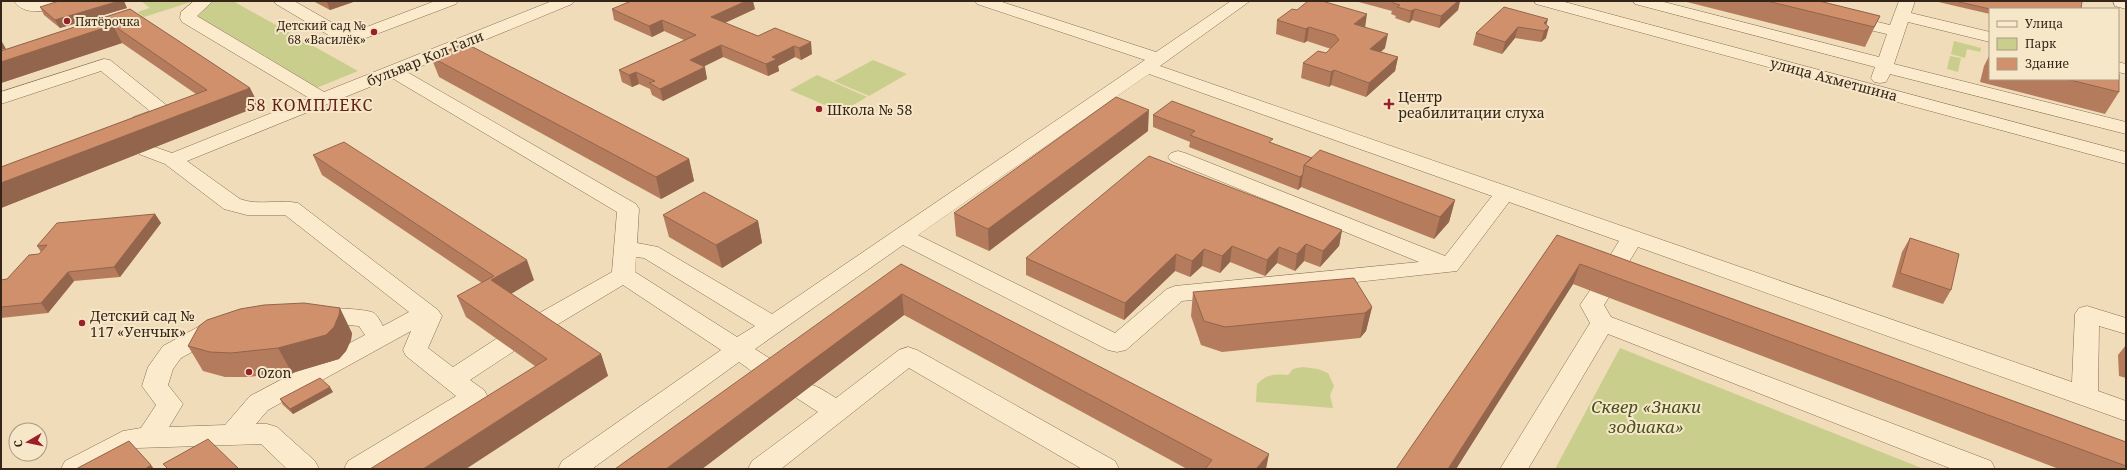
<svg xmlns="http://www.w3.org/2000/svg" width="2127" height="470" font-family="'Noto Serif',serif">
	<rect width="100%" height="100%" fill="#f0dcb9"/>
	<path fill="#cace8d" d="M141,1H194L144,17L137,12L150,8Z
		M211,1H233L358,71L314,89L195,16Z
		M1954,41L1981,48L1980,52L1967,49L1965,58L1951,54Z
		M1950,56L1961,58L1958,72L1947,69Z
		M873,60L907,74L869,96L834,81Z
		M817,75L867,97L841,112L790,90Z
		M1620,348L1924,469H1555Z
		M1302,367L1318,369L1328,373L1334,386L1330,395L1333,408L1256,402L1257,384C1267,374 1274,374 1288,375L1293,369Z"/>
	<g fill="none" stroke-linecap="round" stroke-linejoin="round">
		<defs>
			<path id="minor" d="M14,1H72L70,4C53,9 26,19 14,1Z
				M194,1H213L197,16L324,92L552,1H574L572,4L407,72L636,204L639,209L637,243L658,247L772,314L1145,60L977,4L975,1H999L1156,52L1231,1H1250L1160,66L2072,382L2075,314L2079,308L2087,306L2126,318V334L2099,326L2098,391L2126,401V421L1638,247L1617,282L1609,284L1601,282L1597,277L1619,241L1509,202L1457,271L1182,301L1126,350L1117,352L1108,350L903,245L755,349L788,370L792,376L788,382C769,388 754,372 739,362L592,469H558L562,461L721,350L623,285L545,332L536,334L527,332L524,326L527,320L612,272L617,212L392,78L187,161L240,199C258,206 278,199 298,203L438,310L442,316L428,348L453,367L496,339L505,337L514,339L517,345L514,351L470,380L484,390L488,397L484,404L380,469H344L348,461L456,396L406,356L403,350L411,331L268,410L256,424H267L277,427L315,461L319,469H287L261,444L137,448L99,469H61L65,461L123,431L141,428L156,405L142,386L148,367L163,346L209,321L218,319L227,321L230,327L227,333L181,358L173,369L168,385L183,404L169,427L225,425L250,396L365,335L359,326L306,321L302,315L306,309C315,307 365,308 374,313C377,315 381,322 383,326L409,312L285,215H247L224,209L165,164L139,154L136,150L139,146L146,144L172,153L309,98L182,22L180,18L181,12ZM1149,74L1492,196L1445,256L1185,153L1178,151L1171,153L1168,157L1171,161L1419,262L1175,286L1167,289L1115,333L918,235ZM636,257L644,258L755,326L737,337L635,272Z
				M274,1H294L345,30L356,31L435,1H458L456,4L358,41L335,39L276,4Z
				M1534,1H1561L2126,152V164L1536,4Z
				M1633,1H1660L1879,57L1887,34L1839,23L1837,19L1839,15L1845,14L1890,25L1899,1H1915L1911,13L1990,32V42L1908,22L1894,64L2126,122V134L1890,74L1886,82L1880,83L1874,82L1871,78L1875,67L1635,4Z
				M2113,1H2126V9L2115,6Z
				M104,59L110,60L170,108L172,112L170,116L140,127L133,125L130,121L133,117L150,111L101,71L1,104V92Z
				M2118,62L2126,64V74L2118,72Z
				M1599,286L1607,289L1611,294L1604,305L1611,317L1991,461L1995,469H1952L1608,334L1528,469H1500L1590,323L1580,305L1591,289Z
				M908,347L917,350L1115,461L1119,469H1082L909,368L781,469H748L752,461L818,412L795,397L791,391L795,385C812,380 822,390 836,398L899,350Z"/>
		</defs>
		<use href="#minor" stroke="#876c53" stroke-width="1"/>
		<use href="#minor" fill="#fbeacc" fill-rule="evenodd"/>
	</g>
	<path fill="#b47c5d" d="M313,1H356L330,10Z
		M1355,1H1460L1458,10L1439,28L1412,20L1409,23L1395,18L1396,16L1391,14L1392,11Z
		M1683,1H1819L1880,16L1865,47Z
		M1934,1H2082L1990,9V14Z
		M40,7L127,8L60,28L44,15Z
		M1504,7L1546,25V38L1541,42L1515,38L1502,54L1473,45L1476,33Z
		M130,9L250,88L259,106L1,208V167L196,94L122,43L1,83V51Z
		M612,9H755L725,23L758,36L775,28L812,54L801,60L795,57L778,66L779,71L768,76L723,57L704,66L707,79L663,101L652,95L650,89L639,84L632,87L622,82L619,70L684,40L664,31L652,37L614,20Z
		M1277,20L1365,27L1385,48L1381,52L1398,57L1395,71L1366,97L1331,85L1329,87L1301,78L1303,63L1326,53L1331,49L1307,41L1304,43L1276,34Z
		M1990,54V79H2118L2119,92L2105,114L1980,82L1984,66Z
		M431,57L689,159L694,181L661,199L439,77Z
		M1153,115L1272,143L1312,158L1455,200L1449,222L1434,239L1301,187L1298,190L1189,147L1190,142L1153,127Z
		M1148,131L989,251L956,236L954,213Z
		M313,155L534,280L511,294L601,354L608,376L535,366L466,317L457,296L482,283L322,175Z
		M155,214L161,223L120,277L74,281L48,313L1,318V280L7,279L39,254L41,252L37,246Z
		M663,215L758,221L762,243L722,268L669,237Z
		M1342,230L1339,246L1320,267L1304,261L1295,271L1277,263L1265,276L1230,262L1220,273L1202,266L1190,277L1175,271L1124,320L1026,275V258Z
		M1557,235L2126,442V469H2059L1573,284L1456,469H1396Z
		M1910,238L1951,290L1943,304L1892,287L1902,252Z
		M901,264L1266,469H1187L904,315L702,469Z
		M1193,292L1372,307L1366,331L1360,338L1222,352L1201,345L1191,316Z
		M352,333L351,340L346,351L339,359L292,373L246,377H225L203,371L188,346Z
		M2126,345V378L2119,376L2118,355Z
		M333,392L293,414L283,405L280,399Z"/>
	<path fill="#92654c" d="M119,1H124L127,8L60,28L55,20Z
		M331,1H356L330,10L327,2Z
		M746,1H753L755,9L713,28L711,17Z
		M1458,1H1460L1458,10L1439,28L1441,16Z
		M1415,9L1412,20L1409,23L1411,11Z
		M1367,14L1365,28L1354,24Z
		M1548,19L1545,30L1549,27L1546,38L1541,42L1544,31V23Z
		M662,20L664,31L652,37L649,26Z
		M113,25L122,43L1,83V62Z
		M1309,27L1307,41L1304,43L1306,29Z
		M1518,27L1515,38L1502,54L1505,42Z
		M1388,34L1385,48L1367,63L1370,49Z
		M1,40L6,49L1,50Z
		M811,42L812,54L801,60L799,48Z
		M721,45L723,57L693,72L690,60Z
		M794,46L795,57L778,66L779,71L768,76L766,64L772,57Z
		M1398,57L1395,71L1366,97L1369,83Z
		M705,67L707,79L663,101L660,89Z
		M1334,70L1331,85L1329,87L1331,72Z
		M636,72L639,84L632,87L629,75Z
		M250,88L259,106L1,208V183Z
		M1149,110L1148,131L989,251L988,229Z
		M689,159L694,181L661,199L656,177Z
		M1303,174L1301,187L1298,190L1300,177Z
		M1455,200L1449,222L1434,239L1440,217Z
		M155,214L161,223L120,277L114,267Z
		M758,221L762,243L722,268L716,245Z
		M1342,230L1339,246L1320,267L1323,251Z
		M1306,244L1304,261L1295,271L1297,254Z
		M1232,246L1230,262L1220,273L1222,256Z
		M1279,247L1277,263L1265,276L1267,260Z
		M1204,249L1202,266L1190,277L1192,261Z
		M1176,254L1175,271L1124,320L1125,303Z
		M527,260L534,280L499,301L491,280Z
		M1580,264L1573,284L1456,469H1448Z
		M68,272L74,281L48,313L41,303Z
		M902,294L904,315L702,469H666Z
		M1372,307L1366,331L1360,338L1365,313Z
		M340,308L352,333L351,340L346,351L339,359L292,373L278,348Z
		M601,354L608,376L466,469H423Z
		M330,387L333,392L293,414L290,409Z
		M1269,454L1266,469H1256Z
		M151,465L154,469H145Z"/>
	<path fill="#d1906c" stroke="#92654c" d="M59,1H119L55,20L40,7Z
		M631,1H746L711,17L758,36L775,28L811,42L799,48L794,46L772,57L777,59L766,64L721,45L690,60L705,67L660,89L649,83L655,81L636,72L629,75L619,70L696,35L662,20L649,26L612,9Z
		M1308,1H1322L1367,14L1354,24L1388,34L1370,49L1398,57L1369,83L1334,70L1331,72L1303,63L1318,51L1326,53L1339,40L1335,35L1309,27L1306,29L1277,20L1292,9L1297,10Z
		M1395,1H1458L1441,16L1415,9L1411,11L1397,7L1400,5L1393,3Z
		M1767,1H1819L1880,16L1874,27Z
		M1955,1H2082L2081,9H1990Z
		M1504,7L1548,19L1544,23L1549,27L1544,31L1518,27L1505,42L1476,33Z
		M130,9L250,88L1,183V167L207,90L113,25L1,62V51Z
		M465,43L689,159L656,177L431,57Z
		M2118,74H2119V92L2066,79H2118Z
		M1116,97L1149,110L988,229L954,213Z
		M1172,101L1273,139L1269,142L1312,158L1304,165L1303,174L1300,177L1190,135L1195,131L1153,115Z
		M344,142L527,260L491,280L601,354L423,469H370L547,359L457,296L494,276L313,155Z
		M1320,150L1455,200L1440,217L1304,165Z
		M1149,156L1342,230L1323,251L1306,244L1297,254L1279,247L1267,260L1232,246L1222,256L1204,249L1192,261L1176,254L1125,303L1026,258Z
		M704,192L758,221L716,245L663,215Z
		M155,214L114,267L68,272L41,303L1,307V280L7,279L29,255L39,254L47,245L37,246L57,223Z
		M1557,235L2126,442V466L1580,264L1448,469H1396Z
		M1910,238L1959,254L1951,290L1900,273Z
		M901,264L1269,454L1256,469H1205L1212,460L902,294L666,469H615Z
		M1354,278L1372,307L1365,313L1225,327L1204,321L1193,292Z
		M304,303L340,308L339,315L334,327L326,335L278,348L231,353L210,352L188,346L199,326L207,320L240,309L264,305Z
		M320,378L330,387L290,409L280,399Z
		M208,439L239,469H168L163,464Z
		M129,441L151,465L145,469H76Z"/>
	<g fill="#992028" stroke="#f7e7c9" stroke-width="1.5">
		<circle cx="67" cy="21" r="4"/>
		<circle cx="374" cy="32" r="4"/>
		<path d="M1387 98h4v4h4v4h-4v4h-4v-4h-4v-4h4z"/>
		<circle cx="819" cy="109" r="4"/>
		<circle cx="82" cy="323" r="4"/>
		<circle cx="249" cy="372" r="4"/>
	</g>
	<g text-anchor="middle" dominant-baseline="central" stroke-width="4" stroke-linejoin="round" paint-order="stroke">
		<g font-size="12" fill="#352519" stroke="#f7e7c9" text-anchor="start">
			<text x="75" y="21">Пятёрочка</text>
			<text x="366" y="25" text-anchor="end">Детский сад №<tspan x="366" dy="14">68 «Василёк»</tspan></text>
		</g>
		<g font-size="14" fill="#352519" stroke="#f7e7c9">
			<text transform="translate(425 58) rotate(-22)">бульвар Кол Гали</text>
			<text transform="translate(1834 79) rotate(15)">улица Ахметшина</text>
		</g>
		<g font-size="14" fill="#352519" stroke="#f7e7c9" text-anchor="start">
			<text x="1398" y="96">Центр<tspan x="1398" dy="16">реабилитации слуха</tspan></text>
			<text x="827" y="109">Школа № 58</text>
			<text x="90" y="315">Детский сад №<tspan x="90" dy="16">117 «Уенчык»</tspan></text>
			<text x="257" y="372">Ozon</text>
		</g>
		<g font-size="16" letter-spacing="1" fill="#642216" stroke="#f7e7c9">
			<text x="310" y="105">58 КОМПЛЕКС</text>
		</g>
		<g font-size="17" font-style="italic" fill="#48521f" stroke="#f7e7c9">
			<text x="1646" y="406">Сквер «Знаки<tspan x="1646" dy="20">зодиака»</tspan></text>
		</g>
	</g>
	<rect width="2127" height="470" fill="none" stroke="#352519" stroke-width="4"/>
	<rect x="1989" y="8" width="130" height="72" fill="#f7e7c9" stroke="#a99983"/>
	<rect x="1997" y="21" width="20" height="6" fill="#fbeacc" stroke="#a99983"/>
	<text x="2025" y="28" font-size="12" fill="#352519">Улица</text>
	<rect x="1997" y="38" width="20" height="12" fill="#cace8d" stroke="#a99983"/>
	<text x="2025" y="48" font-size="12" fill="#352519">Парк</text>
	<rect x="1997" y="58" width="20" height="12" fill="#d1906c" stroke="#a99983"/>
	<text x="2025" y="68" font-size="12" fill="#352519">Здание</text>
	<g transform="translate(28 442) rotate(261)"><circle r="19" fill="#f7e7c9" stroke="#a99983"/>
	<path d="M0-3L7 15L0 10L-7 15Z" fill="#992028"/>
	<text y="-6" font-size="11" font-weight="bold" text-anchor="middle" fill="#352519">С</text>
	</g>
</svg>
